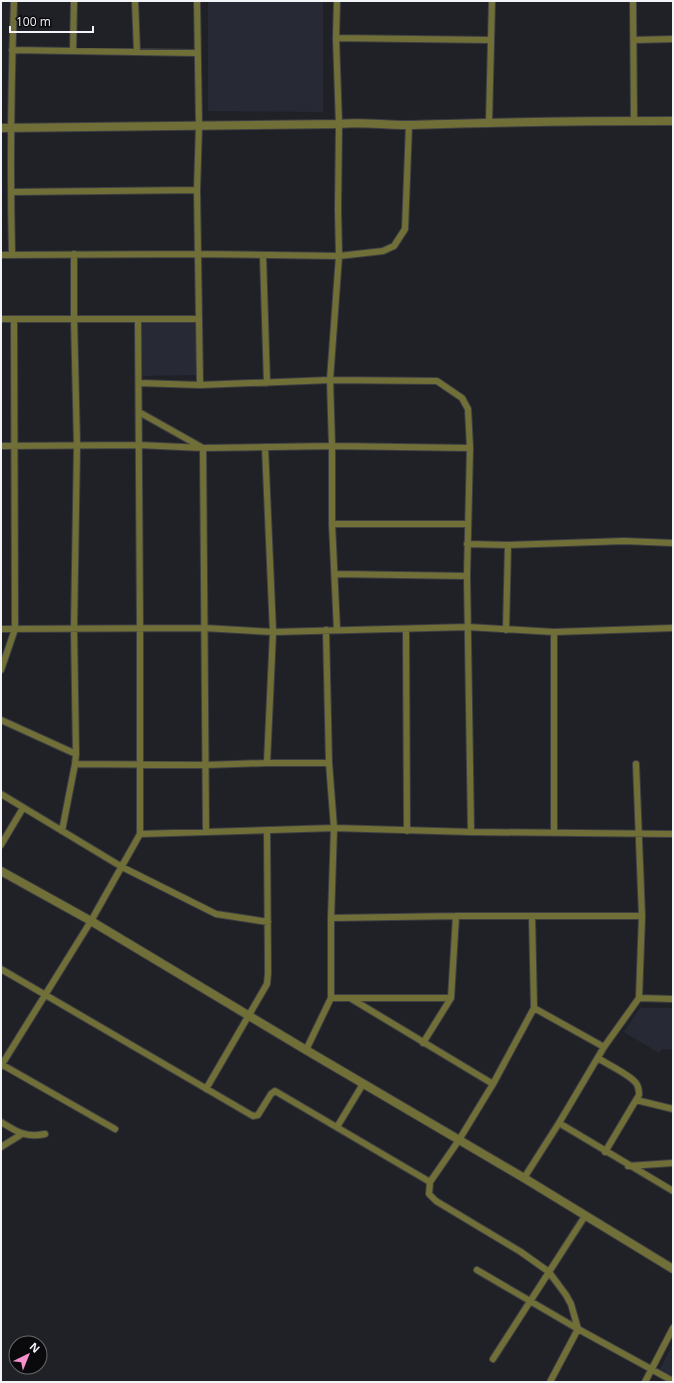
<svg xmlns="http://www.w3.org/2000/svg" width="674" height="1383" font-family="'Open Sans',sans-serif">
	<rect width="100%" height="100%" fill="#202126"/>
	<path fill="#272a35" d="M208,1H323V112L208,111Z
		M195,321L197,375L143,376L141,322Z
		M640,1008H673V1050L662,1049L659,1053L624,1032Z
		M673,1344V1376L660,1369Z"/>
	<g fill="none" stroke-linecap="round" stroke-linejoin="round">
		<defs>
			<path id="minor" d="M135,1L137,52
				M197,1L199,126L197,190L200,385
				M337,1L336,38L339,124L338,209L339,256L330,380L332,446V524L337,630
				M633,1L634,121
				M336,38L491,40
				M634,40L673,39
				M12,50L197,53
				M73,51L74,1
				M489,122L492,1
				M11,192L197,190
				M1,255L198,254L339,256L383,251L394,246L405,229L409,125
				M12,255C10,170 11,85 14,1
				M263,256L267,383
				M1,319H199
				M139,383L200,385L330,380L437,381L462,398L468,409L470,448L467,576L471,832
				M139,412L203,448L206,832
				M1,446L139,445L203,448L332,446L470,448
				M265,447L273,632L267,763
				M332,524H468
				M467,544L508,545L624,541L673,543
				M335,574L467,576
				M1,629L204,628L273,632L468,627L554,632L673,628
				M406,629L407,831
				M506,630L508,545
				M554,632V832
				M1,670L15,629L14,319
				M1,720L76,754
				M75,764L206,765L267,763H329
				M1,794L122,867L216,914L268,922
				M62,831L75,764L76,754L74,629L77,445L74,318V254
				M140,834L334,828L471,832L673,834
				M1,845L23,808
				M532,916L534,1008L604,1047
				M331,918L456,916H642
				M1,969L253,1116L258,1115L271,1094L275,1091L430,1182
				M331,998H451
				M350,998L493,1084
				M639,998L673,999
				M534,1008L493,1084L459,1140L430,1182L429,1194L436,1201L521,1252L549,1272L566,1295L571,1304L578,1329L550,1382
				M423,1043L451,998L456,916
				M306,1050L331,998V918L334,828L329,763L326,630
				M598,1058C608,1065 629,1074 636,1083C639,1087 639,1091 639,1095L605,1152
				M1,1064L115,1129
				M1,1066L91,921L140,834V628L138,319
				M206,1089L267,984L268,973L267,830
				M636,1100L673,1109
				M1,1122C17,1132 26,1138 45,1134
				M559,1123L673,1191
				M337,1127L363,1084
				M1,1147L22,1134
				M628,1166L673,1163
				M524,1178L559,1123L604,1047L639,998L642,916L636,764
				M477,1270L578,1329L673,1381
				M493,1359L585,1216
				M645,1382L673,1328"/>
			<path id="tertiary" d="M1,128L339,124C363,121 388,126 412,125C499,122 586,121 673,121
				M1,871L91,921L306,1050L524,1178L673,1269"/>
		</defs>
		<use href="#minor" stroke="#3e3f43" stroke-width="8"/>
		<use href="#tertiary" stroke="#3e3f43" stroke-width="10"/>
		<use href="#minor" stroke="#716f38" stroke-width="6"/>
		<use href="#tertiary" stroke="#716f38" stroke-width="8"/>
	</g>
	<rect width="674" height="1383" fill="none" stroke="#f3f4f8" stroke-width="4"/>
	<g transform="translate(28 1355) rotate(43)"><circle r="19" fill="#0a0a0d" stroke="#67686b"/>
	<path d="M0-3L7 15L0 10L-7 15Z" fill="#f890cc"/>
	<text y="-6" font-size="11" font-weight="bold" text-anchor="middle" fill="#f3f4f8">N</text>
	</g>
	<path d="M10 26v6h83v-6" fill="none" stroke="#f3f4f8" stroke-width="2"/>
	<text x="16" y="26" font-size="12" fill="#f3f4f8" stroke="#0a0a0d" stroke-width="3" paint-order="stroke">100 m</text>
</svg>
